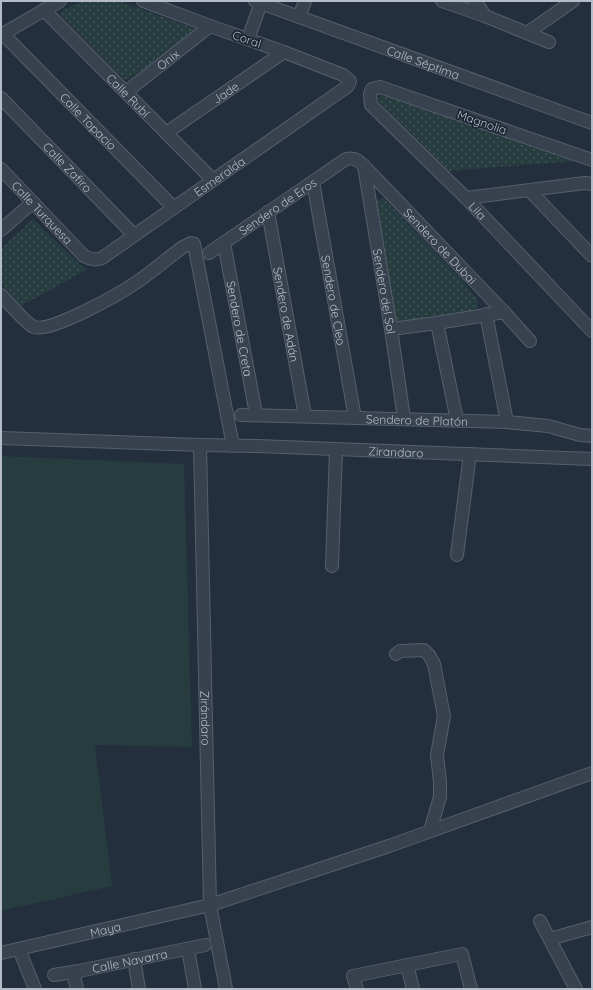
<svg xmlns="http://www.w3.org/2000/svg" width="593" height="990" font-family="Quicksand,sans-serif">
	<defs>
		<pattern id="park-dots" width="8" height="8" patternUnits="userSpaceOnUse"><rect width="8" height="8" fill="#263c3f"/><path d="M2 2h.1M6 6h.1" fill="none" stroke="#435659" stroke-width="1.8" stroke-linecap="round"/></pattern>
	</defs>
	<rect width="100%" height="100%" fill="#242f3e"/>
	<path fill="#263c3f" d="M1,456L184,464L192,747L95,745L112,886L1,911Z"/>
	<path fill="url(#park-dots)" d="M81,1H119L193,28L194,34L129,79H124L61,15L62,11Z
		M380,95L430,109L576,161L446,171L378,101Z
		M383,198L459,277L477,299L478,308L471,312L398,324L394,321L376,201Z
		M33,219L86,270L21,306L1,284V249Z"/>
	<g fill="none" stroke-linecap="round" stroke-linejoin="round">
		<defs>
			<g id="minor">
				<path id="s1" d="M255,1L592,123"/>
				<path d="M442,1L485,16L549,42"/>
				<path d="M475,1L485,16"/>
				<path id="s2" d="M44,10L213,180"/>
				<path d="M299,17L305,1"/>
				<path d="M527,33L573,1"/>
				<path id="s3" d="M3,34L174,208"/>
				<path d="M1,35L60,1"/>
				<path d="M248,39L261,3"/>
				<path id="s4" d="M126,92L210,26"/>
				<path id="s5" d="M1,98L134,235"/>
				<path id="s6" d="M166,133L284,52"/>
				<path id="s7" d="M592,160L380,87L372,89L370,94L371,105L466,198L592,331"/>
				<path id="s8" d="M364,166L391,329L404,418"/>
				<path id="s9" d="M1,169L84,256C91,259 94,261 102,258L348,86L350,81L343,75L284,52L210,26L143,1"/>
				<path id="s10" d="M313,182L355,418"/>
				<path d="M530,191L592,256"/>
				<path d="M466,198L585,183L592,184"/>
				<path id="s11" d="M268,212L305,416"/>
				<path d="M1,230L33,202"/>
				<path id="s12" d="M224,243L256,414"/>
				<path id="s13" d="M209,253L346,159C354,157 358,160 364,166L504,312L530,341"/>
				<path d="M1,295C9,303 25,323 34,327C51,333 121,293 137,282C153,271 168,258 183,247L191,243L194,244L233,446"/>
				<path d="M486,314L507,422"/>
				<path d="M437,323L457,420"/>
				<path d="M391,329L437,323L504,312"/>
				<path id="s14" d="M241,415L507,422L548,426L580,435L592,436"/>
				<path id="s15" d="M1,438L200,445L257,446L592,459"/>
				<path id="s16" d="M200,445L210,905L226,989"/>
				<path d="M457,555L470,454"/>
				<path d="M332,566L336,449"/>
				<path d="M396,654L400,651L424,650L429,655L434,664L444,716L437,755L440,782V797L430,831"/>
				<path d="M540,921L576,989"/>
				<path d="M550,939L592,927"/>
				<path d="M19,949L35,989"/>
				<path d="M188,949L195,989"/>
				<path id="s17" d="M1,953L210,905L389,846L592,773"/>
				<path d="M134,959L139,989"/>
				<path d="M407,965L413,989"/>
				<path id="s18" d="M54,975L79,971L205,945"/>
				<path d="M77,989L74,977L79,971"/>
				<path d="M357,989L353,976L462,954L471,989"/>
			</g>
		</defs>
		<use href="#minor" stroke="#565f6c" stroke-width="14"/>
		<use href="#minor" stroke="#38414e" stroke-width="12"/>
	</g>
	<g text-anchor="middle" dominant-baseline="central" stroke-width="3.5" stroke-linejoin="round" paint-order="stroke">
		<g font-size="12" fill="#b4bcc9" stroke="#1d2633">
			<text transform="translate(247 39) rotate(19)">Coral</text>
			<text stroke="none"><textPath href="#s4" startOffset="53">Onix</textPath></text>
			<text stroke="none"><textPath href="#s1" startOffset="179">Calle Séptima</textPath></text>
			<text stroke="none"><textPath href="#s6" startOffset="72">Jade</textPath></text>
			<text stroke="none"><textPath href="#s2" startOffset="120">Calle Rubí</textPath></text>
			<text stroke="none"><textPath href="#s3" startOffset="122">Calle Topacio</textPath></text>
			<text transform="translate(482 122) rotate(19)">Magnolia</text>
			<text stroke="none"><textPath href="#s5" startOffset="96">Calle Zafiro</textPath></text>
			<text stroke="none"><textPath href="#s9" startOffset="282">Esmeralda</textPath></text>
			<text stroke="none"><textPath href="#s13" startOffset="83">Sendero de Eros</textPath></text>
			<text stroke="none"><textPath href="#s7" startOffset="399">Lila</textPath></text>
			<text stroke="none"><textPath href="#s9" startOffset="60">Calle Turquesa</textPath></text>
			<text stroke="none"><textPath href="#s13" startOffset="297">Sendero de Dubai</textPath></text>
			<text stroke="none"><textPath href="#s8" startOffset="127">Sendero del Sol</textPath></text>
			<text stroke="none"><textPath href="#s10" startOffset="120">Sendero de Cleo</textPath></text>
			<text stroke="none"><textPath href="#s11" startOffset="104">Sendero de Adán</textPath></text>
			<text stroke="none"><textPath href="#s12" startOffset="87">Sendero de Creta</textPath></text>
			<text stroke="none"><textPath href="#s14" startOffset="176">Sendero de Platón</textPath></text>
			<text stroke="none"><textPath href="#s15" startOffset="395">Zirandaro</textPath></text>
			<text stroke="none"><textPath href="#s16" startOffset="273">Zirándaro</textPath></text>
			<text stroke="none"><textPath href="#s17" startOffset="107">Maya</textPath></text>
			<text stroke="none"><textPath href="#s18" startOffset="77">Calle Navarra</textPath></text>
		</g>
	</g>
	<rect width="593" height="990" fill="none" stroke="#b4bcc9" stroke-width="4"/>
</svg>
